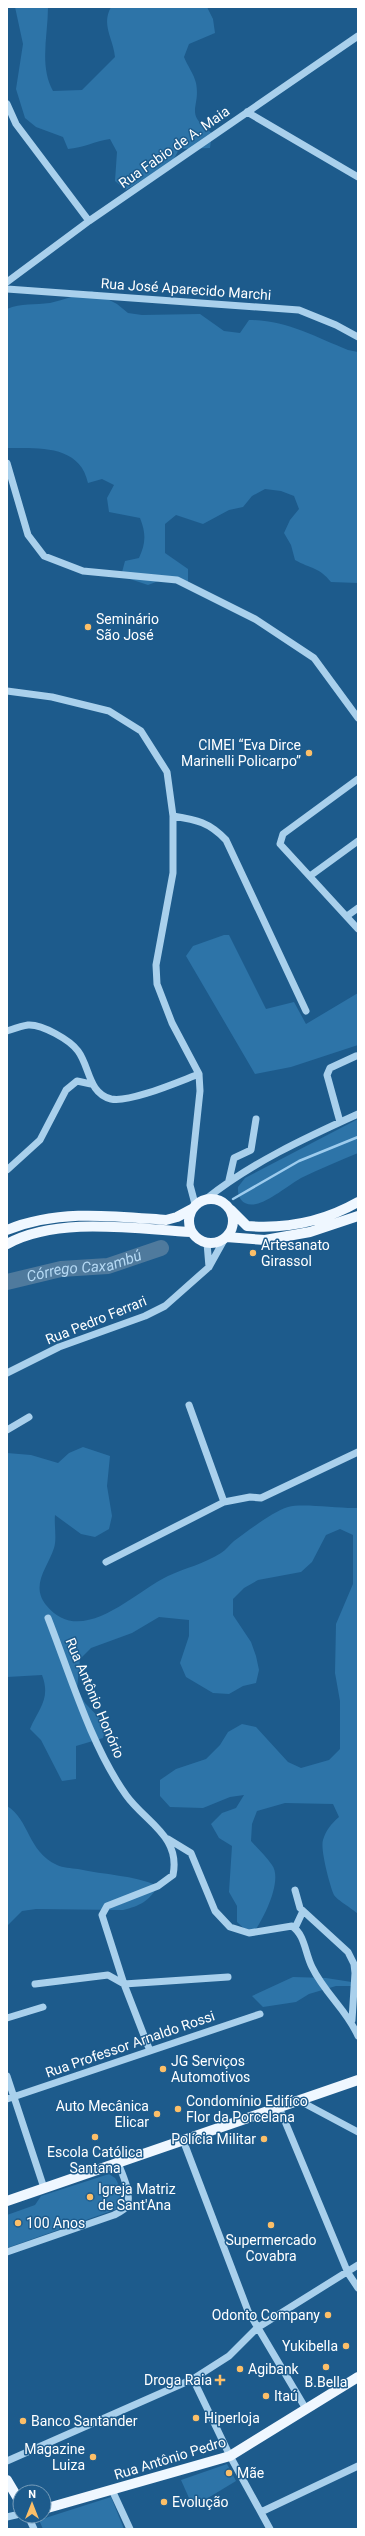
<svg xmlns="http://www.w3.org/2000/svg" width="365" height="2536" font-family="Roboto,sans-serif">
	<rect width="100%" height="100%" fill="#1d5b8c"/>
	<path fill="#2d74a8" d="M15,7H48C48,35 39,66 53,91L82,90L115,57C113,38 101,25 111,7H207L213,19L215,33L189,44L184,57C187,65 194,74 196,83C201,109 183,112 212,133L210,148L179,149L173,161L126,190L115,181L117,152L110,139C95,141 83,148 68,149L63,137L36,127L25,118L16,89L23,44Z
		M92,291L117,304L128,313L142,315L200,314L224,331L240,333L249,320C286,320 315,337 348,350L358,352V583L331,582C319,567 311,569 295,560L291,545L284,533L290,520L299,509L294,496L281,491L265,489L252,496L243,507L229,510L203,524L176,515L165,524V553L188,569V584L161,580L148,585L121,576L125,561L139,558C146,543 146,533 140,518L109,512L107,498L114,485L102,479L88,483C80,444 37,448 7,448V309C21,303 35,305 50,303C64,300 78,294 92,291Z
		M224,935H229L266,1009L294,1002L306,1024L358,993V1045L291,1067L255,1074L186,956L193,946Z
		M358,1119V1153C339,1161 319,1169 301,1178C289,1185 268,1202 256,1204C243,1207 237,1197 238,1187L245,1178Z
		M83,1447L110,1456L107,1486L112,1516L109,1529L95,1537L81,1534L55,1515C54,1525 57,1539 54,1548C48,1567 30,1585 46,1605C81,1649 134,1592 168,1576C185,1568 204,1564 221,1553C226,1550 229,1545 234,1541C248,1531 272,1512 288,1507C303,1503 340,1509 358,1508V1914C353,1909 337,1900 334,1895C330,1886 320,1849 323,1840C326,1830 331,1824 339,1817L333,1804L285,1803L257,1811L252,1824L251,1841C258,1849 266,1856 272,1865C283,1880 264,1918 254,1932L249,1933L237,1922V1906L229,1892L232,1846L219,1838L211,1824L222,1813L236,1808L244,1795L230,1797L203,1808L170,1807L160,1796V1780L176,1769L206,1759L220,1745L228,1732L242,1724L256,1727L288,1762L301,1768L329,1760L340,1749V1701L335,1673L336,1624L353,1584V1535L340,1529L326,1535L312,1562L301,1572L258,1580L244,1588L233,1599V1615L251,1642L256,1656L259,1670L256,1683L243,1686L229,1694L213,1693L186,1677L180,1663L189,1636V1620L159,1617L132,1633L91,1648L80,1659L77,1689L85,1703L106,1725L103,1738L76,1746V1779L62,1781L41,1740L30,1729C39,1708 51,1699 42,1675L7,1677V1453L31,1455L58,1463L69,1453Z
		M7,1806C30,1820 27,1851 57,1865C63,1868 71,1868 78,1869C105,1875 133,1875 158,1886C149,1901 140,1906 123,1910L36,1909L22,1911L7,1926Z
		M293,1977L326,1978L358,1983V1986H336L309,1994L296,2002L263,2007L252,1996Z
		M109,2174L115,2178C121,2187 124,2201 117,2209L7,2248V2215L35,2205L41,2196Z
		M227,2464L236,2481L193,2507L181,2480Z
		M111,2497L124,2529H43L39,2520Z"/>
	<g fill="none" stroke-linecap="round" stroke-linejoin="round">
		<path stroke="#9dccee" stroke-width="2.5" d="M233,1199L299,1161L358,1137"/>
		<path stroke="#4f7a9d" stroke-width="16" id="s1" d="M7,1282L61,1269L108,1266L161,1248"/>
		<path stroke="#a9d0ec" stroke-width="7" d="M7,104L16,124L89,221
			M247,112L358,177
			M7,282L89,221L358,36
			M7,289L299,310L336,325L358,337
			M7,463L28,535L44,556L83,571L177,580L255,619L314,658L358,718
			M7,691L52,697L109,711L141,731L167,772L173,816V873L156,965L157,984L172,1023L199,1074L200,1091L190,1185L195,1204
			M358,779L283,834L280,844L358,929
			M173,816C197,820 209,822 226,840L306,1011
			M310,876L358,841
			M347,916L358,908
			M7,1031C13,1029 21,1026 28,1025C42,1024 70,1040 78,1051C90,1067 88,1093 111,1099C130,1103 180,1081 199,1074
			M340,1122L327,1075L330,1068L356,1056
			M7,1170L40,1140L66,1090L77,1081L91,1084
			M229,1180L234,1158L251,1150L256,1119
			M206,1199C251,1163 305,1138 358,1114
			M207,1243L209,1267
			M7,1373L59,1347L145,1316L165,1306L209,1267L224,1240
			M189,1405L224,1502
			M7,1430L29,1417
			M106,1562L224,1502L250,1497L261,1498L358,1452
			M48,1618C70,1674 91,1746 126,1795C145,1822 181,1836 173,1875L158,1886L107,1906L102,1915L124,1984L150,2051
			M168,1839L191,1853L215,1911L230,1927L249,1933L292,1926C305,1935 305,1953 312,1967C325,1994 347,2010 358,2036
			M295,1890L300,1908L348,1952L354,1964L355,1973L352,2020
			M295,1928L303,1911
			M35,1984L108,1975L124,1984L228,1977
			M7,2018L43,2007
			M7,2076L44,2188
			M7,2099L260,2014
			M298,2100L358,2132
			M279,2107L348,2273L358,2288
			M183,2140L248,2311L306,2409
			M7,2252L114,2215C118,2213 125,2210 127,2206C132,2194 122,2173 118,2163
			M193,2379L230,2456L270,2529
			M7,2461L193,2379L229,2356L257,2328L358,2265
			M112,2490L130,2529
			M261,2512L358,2466
			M28,2516L34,2529
			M7,2517L20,2514"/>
		<path stroke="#eff7ff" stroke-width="10" d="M189 1221a22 22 0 1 1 44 0a22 22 0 1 1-44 0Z
			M231,1210L247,1226C286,1229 323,1222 358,1202
			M7,1230C58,1209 113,1216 166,1220L177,1217L192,1209
			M226,1237L265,1240L310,1232L358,1216
			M7,1244C58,1216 135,1229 191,1232
			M7,2201L358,2080
			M7,2480L20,2502
			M44,2509L230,2456L358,2377"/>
	</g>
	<g fill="#fcbf68" stroke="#1d5b8c" stroke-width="1.5">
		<circle cx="88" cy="627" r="4"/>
		<circle cx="309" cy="753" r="4"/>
		<circle cx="253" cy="1253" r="4"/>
		<circle cx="163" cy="2069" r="4"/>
		<circle cx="178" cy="2109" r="4"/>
		<circle cx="157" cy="2114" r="4"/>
		<circle cx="95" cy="2137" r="4"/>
		<circle cx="264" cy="2139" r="4"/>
		<circle cx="90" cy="2197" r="4"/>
		<circle cx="18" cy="2223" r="4"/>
		<circle cx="271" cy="2225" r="4"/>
		<circle cx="328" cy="2315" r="4"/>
		<circle cx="346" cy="2346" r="4"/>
		<circle cx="326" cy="2367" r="4"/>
		<circle cx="240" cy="2369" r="4"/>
		<path d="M218 2374h4v4h4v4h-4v4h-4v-4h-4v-4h4z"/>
		<circle cx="266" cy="2396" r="4"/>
		<circle cx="196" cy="2418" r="4"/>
		<circle cx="23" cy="2421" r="4"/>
		<circle cx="93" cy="2457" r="4"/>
		<circle cx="229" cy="2473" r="4"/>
		<circle cx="164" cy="2502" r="4"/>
	</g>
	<g text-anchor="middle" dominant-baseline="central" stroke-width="3" stroke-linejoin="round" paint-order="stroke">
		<g font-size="14" fill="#fff" stroke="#1d5b8c">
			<text transform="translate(174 147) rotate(-35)">Rua Fabio de A. Maia</text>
			<text transform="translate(186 289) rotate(4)">Rua José Aparecido Marchi</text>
			<text transform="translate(96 1320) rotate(-22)">Rua Pedro Ferrari</text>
			<text transform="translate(95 1698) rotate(67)">Rua Antônio Honório</text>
			<text transform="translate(130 2044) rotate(-19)">Rua Professor Arnaldo Rossi</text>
			<text transform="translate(170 2458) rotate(-17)">Rua Antônio Pedro</text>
		</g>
		<g font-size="14" fill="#fff" stroke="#1d5b8c" text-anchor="start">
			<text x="96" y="619">Seminário<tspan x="96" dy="16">São José</tspan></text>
			<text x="301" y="745" text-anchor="end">CIMEI “Eva Dirce<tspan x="301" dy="16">Marinelli Policarpo”</tspan></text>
			<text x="261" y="1245">Artesanato<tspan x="261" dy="16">Girassol</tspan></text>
			<text x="171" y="2061">JG Serviços<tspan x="171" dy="16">Automotivos</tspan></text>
			<text x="186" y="2101">Condomínio Edifíco<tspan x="186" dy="16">Flor da Porcelana</tspan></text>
			<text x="149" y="2106" text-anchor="end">Auto Mecânica<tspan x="149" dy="16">Elicar</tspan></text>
			<text x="256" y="2139" text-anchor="end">Polícia Militar</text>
			<text x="95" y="2152" text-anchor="middle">Escola Católica<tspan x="95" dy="16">Santana</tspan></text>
			<text x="98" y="2189">Igreja Matriz<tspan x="98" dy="16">de Sant'Ana</tspan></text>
			<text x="26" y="2223">100 Anos</text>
			<text x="271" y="2240" text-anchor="middle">Supermercado<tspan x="271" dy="16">Covabra</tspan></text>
			<text x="320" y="2315" text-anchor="end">Odonto Company</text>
			<text x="338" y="2346" text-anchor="end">Yukibella</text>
			<text x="248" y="2369">Agibank</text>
			<text x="212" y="2380" text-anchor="end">Droga Raia</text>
			<text x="326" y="2382" text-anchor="middle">B.Bella</text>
			<text x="274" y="2396">Itaú</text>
			<text x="204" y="2418">Hiperloja</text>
			<text x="31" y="2421">Banco Santander</text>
			<text x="85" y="2449" text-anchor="end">Magazine<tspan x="85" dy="16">Luiza</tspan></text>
			<text x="237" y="2473">Mãe</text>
			<text x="172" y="2502">Evolução</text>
		</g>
		<g font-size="15" font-style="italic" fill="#b5d9f4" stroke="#1d5b8c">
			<text stroke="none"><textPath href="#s1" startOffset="79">Córrego Caxambú</textPath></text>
		</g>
	</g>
	<rect width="365" height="2536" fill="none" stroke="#ffffff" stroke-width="16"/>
	<g transform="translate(32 2504)"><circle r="19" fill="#1d5b8c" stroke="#779dba"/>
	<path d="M0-3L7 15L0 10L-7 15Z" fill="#fcbf68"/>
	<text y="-6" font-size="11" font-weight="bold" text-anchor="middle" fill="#ffffff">N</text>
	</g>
</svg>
